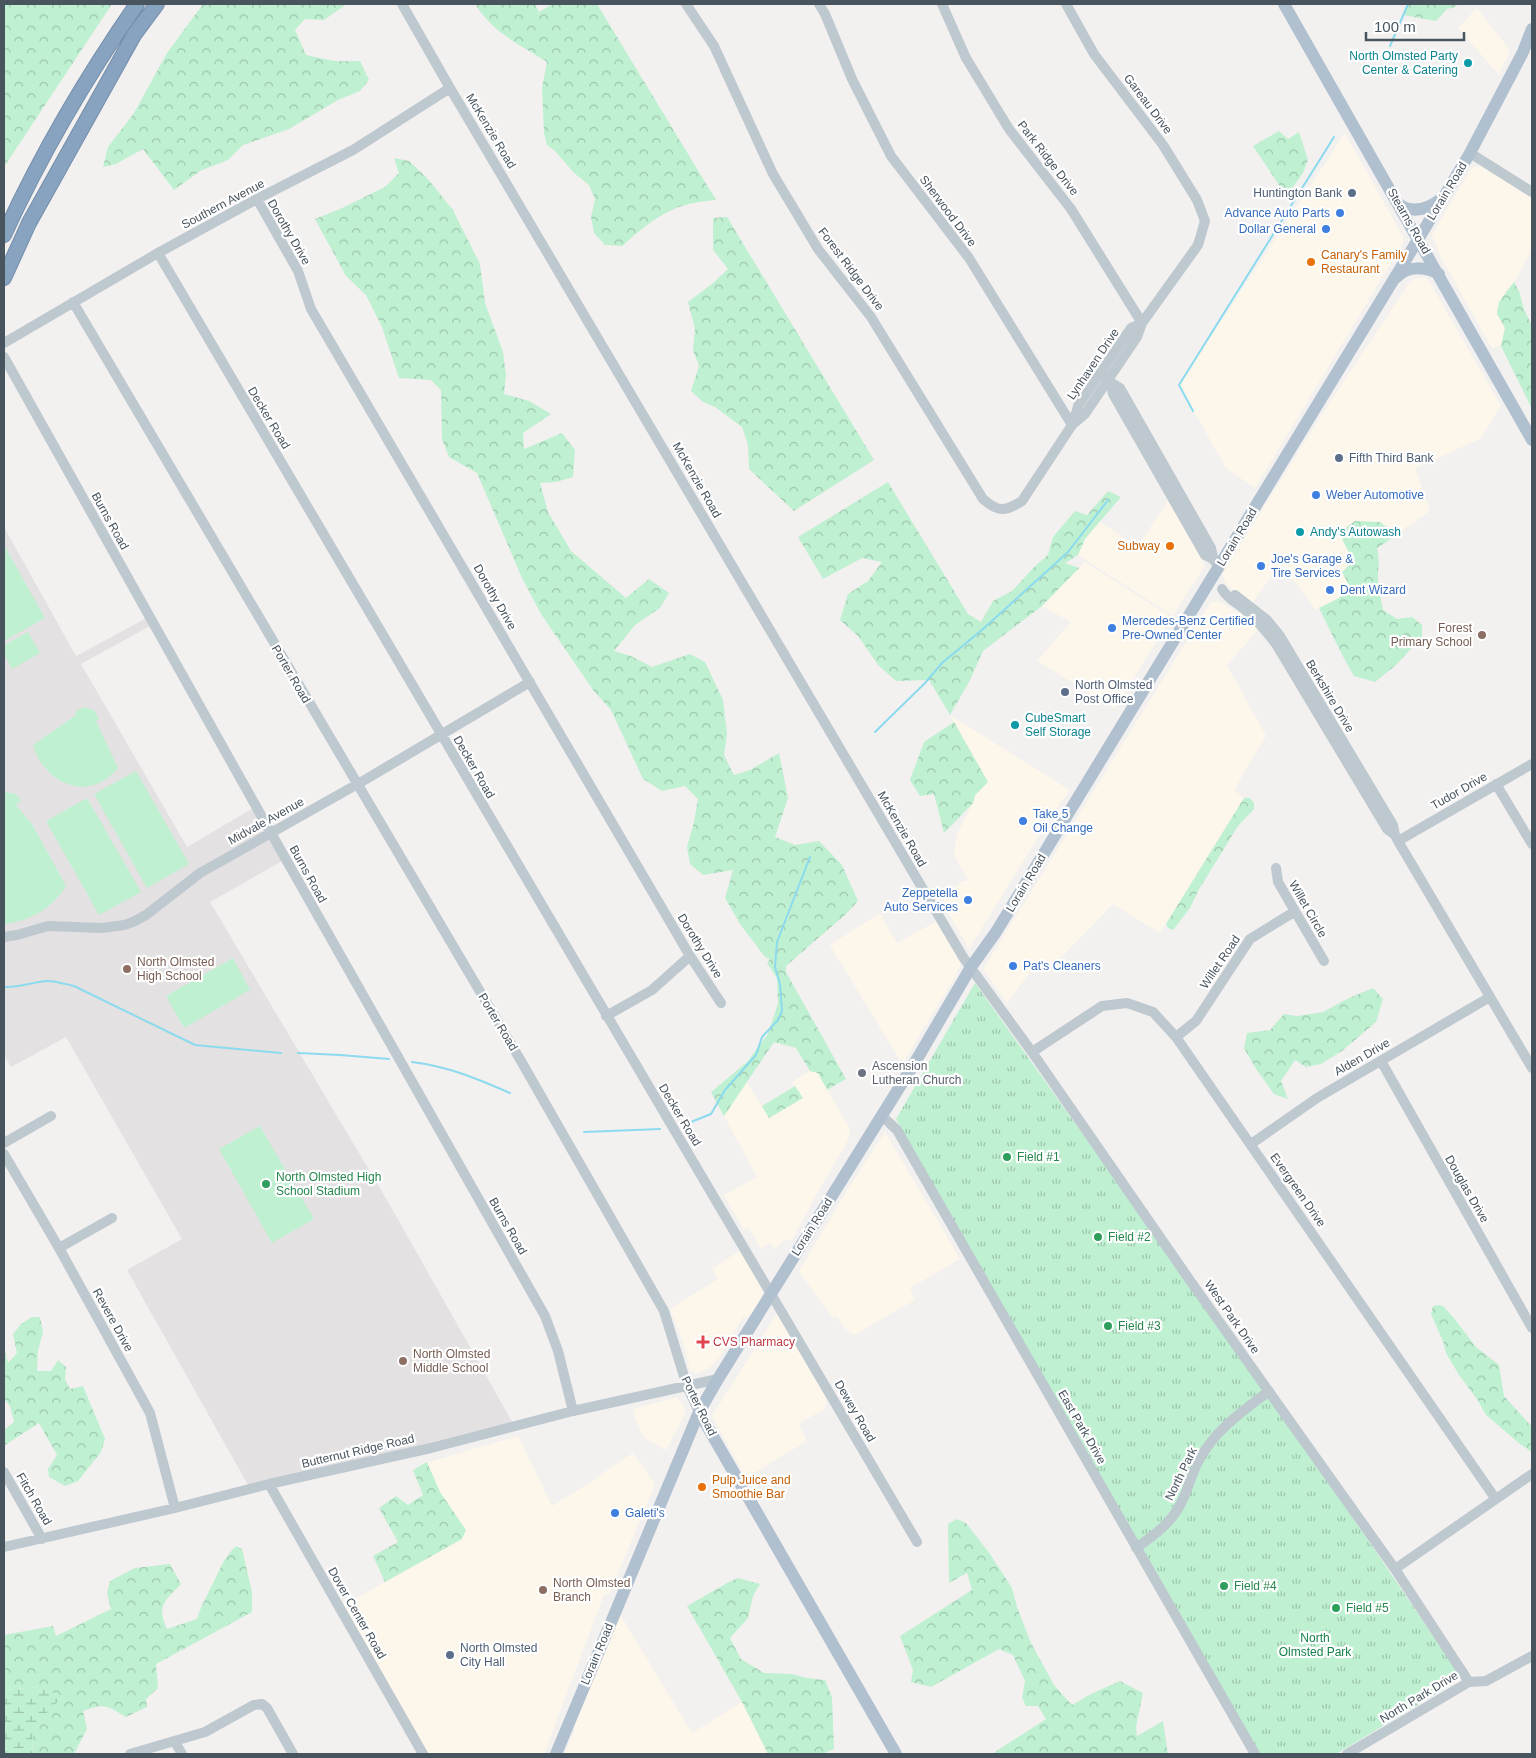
<svg xmlns="http://www.w3.org/2000/svg" width="1536" height="1758" font-family="Helvetica,sans-serif">
	<defs>
		<pattern id="forest-crowns" width="20" height="18" patternUnits="userSpaceOnUse" patternTransform="scale(1.25)"><rect width="20" height="18" fill="#bff0d1"/><path d="M2 6a3 3 0 1 1 6 0M12 15a3 3 0 1 1 6 0" fill="none" stroke="#9dc5ad"/></pattern>
		<pattern id="wetland-marsh" width="20" height="14" patternUnits="userSpaceOnUse" patternTransform="scale(1.25)"><rect width="20" height="14" fill="#bff0d1"/><path d="M1 5h8M5 5V1M11 12h8M15 12V8" fill="none" stroke="#9dc5ad"/></pattern>
		<pattern id="park-tufts" width="24" height="20" patternUnits="userSpaceOnUse" patternTransform="scale(1.25)"><rect width="24" height="20" fill="#bff0d1"/><path d="M3 7l-1-3M5 7V3M7 7l1-3M15 17l-1-3M17 17v-4M19 17l1-3" fill="none" stroke="#9dc5ad"/></pattern>
	</defs>
	<rect width="100%" height="100%" fill="#f3f0f0"/>
	<path fill="#fcf7ea" d="M1477,8L1510,50L1499,75L1458,28Z
		M1345,133L1397,226L1403,238V243L1255,488L1226,468L1179,385Z
		M1481,166L1532,199V250L1514,282L1507,289L1497,314L1505,328L1501,346L1492,348L1440,256L1432,235L1472,167Z
		M1424,277L1429,281L1440,300L1501,406L1480,439L1415,468L1430,511L1342,572L1350,587L1339,598L1316,610L1281,564L1252,603L1227,586L1222,574L1330,402L1409,283L1414,279Z
		M1168,501L1205,565L1173,616L1078,555L1085,539L1099,521L1137,547Z
		M1085,562L1170,616V619L1115,709L1037,661L1071,622L1042,606Z
		M1218,601L1242,615L1258,630L1227,665L1266,736L1234,790L1244,798L1160,933L1113,904L1046,973L1034,967L1007,1003L983,969L1211,602Z
		M950,715L1070,790L1050,818L969,949L943,903L945,897L953,889L961,882L968,880L954,855L957,834L973,803L975,795L988,782Z
		M880,913L897,943L939,920L958,953L961,963L956,975L902,1064L830,945Z
		M810,1071L818,1073L850,1129L848,1140L816,1195L792,1240L786,1239L774,1249L770,1243L761,1249L749,1228L743,1229L724,1195L757,1177L724,1116L747,1082L769,1118L803,1098L792,1082Z
		M885,1132L960,1259L910,1288L915,1300L854,1335L843,1327L838,1317H832L799,1271L846,1192Z
		M742,1249L764,1291L756,1308L746,1319L743,1317L720,1357L708,1369L696,1373L690,1371L683,1342L670,1309L718,1279L712,1269Z
		M777,1313L827,1400L824,1409L799,1424L807,1441L746,1478L712,1416Z
		M677,1397L682,1403L686,1412L666,1450L646,1439L643,1436L639,1429L633,1409Z
		M518,1436L552,1506L594,1480L610,1468L633,1453L655,1484L610,1593L604,1595L544,1754H426L342,1606L462,1539L422,1464Z
		M620,1614L692,1733L742,1702L768,1754H564L575,1730L573,1728Z"/>
	<path fill="#e4e1e2" d="M4,527L76,656L143,620L146,616L152,626L148,627L81,664L187,847L255,807L284,860L210,902L391,1207L514,1425L248,1485L127,1270L182,1239L66,1037L11,1067L4,1055Z"/>
	<path fill="#bff0d1" d="M4,545L45,618L4,641Z
		M28,632L40,653L12,669L4,654V645Z
		M84,707L94,710L99,719L96,721L118,768C89,803 45,785 33,745L76,715L75,712Z
		M136,771L189,864L147,888L94,794Z
		M4,792L16,794L21,801L16,805L32,824L66,886C52,909 30,921 4,924Z
		M87,798L141,892L99,915L46,821Z
		M233,958L250,990L184,1028L166,996Z
		M260,1126L314,1219L272,1243L219,1149Z"/>
	<path fill="url(#forest-crowns)" d="M4,4H112L4,167Z
		M203,4H344V6L324,20L305,19L295,30L306,55L334,61H360L369,80L360,91L338,100L289,129L243,145L228,160L200,171L174,190L143,149L116,164L103,167L108,147L134,113L167,53Z
		M475,4H535L539,12L553,4H597L716,200C672,203 654,218 622,246L605,245L594,233L591,217L595,199L589,185L574,173L555,151L547,145L544,133L542,88L547,62C518,43 495,35 475,4Z
		M1407,4H1457L1456,7L1447,9L1436,21L1403,15Z
		M1279,131L1288,139L1299,132L1308,160L1303,173L1290,191H1283L1253,146Z
		M394,158L409,161L427,178L453,210L480,264L485,303L503,352L506,375L504,394L529,401L551,414L523,433L524,449L562,433L575,450L573,477L556,482L540,483L548,512L571,551L626,598L649,579L669,593L660,608L635,625L614,651L631,656L652,667L690,654L705,662L723,700L727,734L724,755L734,775L750,770L779,753L788,798L775,837L795,845L819,841L842,865L858,901L846,914L786,966V972L846,1079L827,1090L818,1073L810,1071L796,1048L774,1042L724,1116L711,1092L747,1062L768,1034L778,1003L777,978L767,963L770,959L765,957L740,924L725,898L733,870L703,875L690,864L687,847L694,822L698,799L685,786L662,791L643,779L611,710L593,690L541,614L522,578L477,473L449,457L442,439L441,390L431,380L399,378L382,327L366,295L346,276L315,219L340,209L385,187L399,173Z
		M727,217L874,460L794,511L749,469L748,445L742,427L715,407L703,402L691,391L699,366L693,350L695,329L688,302L713,283L728,269L713,250V218Z
		M1514,282L1519,291L1524,309L1532,326V409L1501,346L1505,328L1497,314L1499,302Z
		M888,482L968,614L981,622L993,601L1012,591L1036,565L1048,555L1053,537L1075,511L1087,515L1108,491L1121,497L1085,539L1078,555L1065,563L1079,568L1042,606L983,651L969,682L950,715L929,680L896,681L878,665L858,636L840,620L848,594L868,581L882,562L862,558L823,579L798,537Z
		M1355,521L1380,522L1397,535L1377,548C1380,560 1378,566 1378,577C1378,588 1381,599 1383,610L1397,619L1412,617L1422,625V637L1396,665L1375,682L1354,676C1341,654 1331,632 1319,608L1339,598L1350,587L1342,572L1353,561L1343,541L1341,531Z
		M954,722L988,782L975,795L973,803L944,833L934,794L920,796L910,780L924,742Z
		M1244,798H1250L1254,803V809L1238,826L1198,891L1190,908L1173,930L1168,928L1166,924Z
		M1373,988L1383,999L1376,1022L1342,1051L1321,1064L1306,1067L1295,1060L1281,1081L1288,1099L1274,1094L1256,1069L1244,1048L1247,1033L1270,1030L1284,1014L1297,1016L1323,1012L1349,998Z
		M795,1086L803,1098L769,1118L762,1106Z
		M1439,1305L1443,1306L1454,1318L1476,1347L1499,1365L1504,1396L1532,1427V1452L1520,1444L1486,1415L1477,1399L1459,1375L1446,1353L1443,1341L1431,1314L1433,1306Z
		M32,1317H40L43,1333L38,1350L37,1371H51L58,1360L66,1367L65,1379L70,1389L83,1386L105,1439L101,1452L78,1481L65,1486L49,1477L48,1469L57,1455L39,1423L5,1445H4V1430L14,1422L10,1406L4,1399V1348L8,1363L17,1353L13,1334L21,1324Z
		M427,1462L440,1492L466,1530L462,1539L385,1582L373,1556L398,1542L379,1508L396,1496L408,1505L423,1495L413,1470Z
		M957,1519L966,1523L990,1554L1012,1588L1017,1607L1031,1643L1054,1685L1072,1705L1091,1694L1120,1681L1143,1693L1136,1727L1137,1736L1163,1721L1168,1754H994L995,1752L1046,1719L1038,1706H1026L1022,1698L1025,1681L1013,1655L999,1649L931,1687L911,1682L913,1670L900,1636L972,1590L967,1573L949,1583L948,1524Z
		M236,1546L242,1549L252,1592V1612L156,1664L158,1688L146,1699L147,1707L126,1717C106,1705 105,1703 83,1711L87,1729L74,1754H33L32,1742L38,1687L4,1690V1635L53,1626L56,1636L111,1609L107,1593L110,1581L135,1568L170,1564L181,1584C165,1601 156,1605 167,1629L197,1619C202,1603 208,1594 215,1579C222,1565 224,1558 236,1546Z
		M738,1578L760,1584L753,1596L748,1618L730,1638L741,1659L764,1673L792,1674L807,1678L825,1680L832,1697L834,1749L822,1754H768L742,1702L687,1606L729,1582Z"/>
	<path fill="url(#wetland-marsh)" d="M38,1687L63,1696L35,1725L32,1742L33,1754H4V1690Z"/>
	<path fill="url(#park-tufts)" d="M975,983L1166,1251L1368,1540L1456,1670L1457,1678L1451,1685L1336,1754H1260L896,1119Z"/>
	<g fill="none" stroke-linecap="round" stroke-linejoin="round">
		<path stroke="#8bdaee" stroke-width="2" d="M1390,46L1408,4
			M1193,411L1179,385L1334,137
			M875,732L925,683L942,663L983,629L1068,552L1108,500
			M4,987C19,988 32,982 47,981C56,981 65,984 74,986L195,1045L281,1053
			M298,1053L340,1055L389,1059
			M412,1062C447,1066 478,1079 510,1093
			M691,1122L711,1114L725,1090L756,1055L762,1037L778,1020L782,1011L780,984L775,967L777,942L810,857
			M584,1132L660,1129"/>
		<defs>
			<path id="highway" d="M4,235C41,154 87,76 137,4
				M4,278L29,223L134,35L157,4"/>
		</defs>
		<use href="#highway" stroke="#738eab" stroke-width="16"/>
		<path stroke="#bec8cf" stroke-width="10" d="M402,4L450,88L963,957L1032,1052L1189,1279L1395,1569L1469,1682
			M686,4L714,46L773,174L818,249L871,317L983,499C998,512 1005,512 1022,501L1072,425L1085,414L1137,337L1142,323L1198,245L1205,221L1197,200L1163,145L1094,54L1066,4
			M819,4L825,14L852,79L891,156L969,258L1072,425
			M942,4L966,58L1009,129L1071,209L1142,323
			M1470,153L1532,192
			M257,199L298,271L311,309L690,956L721,1003
			M158,253L917,1542
			M73,302L521,1061L664,1311L687,1386L699,1412
			M4,343L158,253L257,199L353,150L450,88
			M4,357L271,833L545,1316L558,1351L573,1411
			M1102,370L1110,382L1113,394L1205,555L1213,559
			M1110,382L1120,388L1211,548L1214,561
			M1073,424L1078,406L1131,328L1142,323
			M1222,589C1227,598 1235,602 1243,608C1256,619 1266,631 1276,644L1387,829L1395,835L1398,841L1532,1068
			M1235,595L1267,620L1280,636L1393,825L1395,835
			M1496,784L1532,844
			M1398,841L1532,764
			M1276,868L1278,882L1324,961
			M4,937L17,935L48,926L102,928L124,925L133,922L146,915L200,873L363,781L530,682
			M606,1016L652,990L690,956
			M1176,1037L1196,1021L1250,939L1294,912
			M1032,1052L1102,1006L1127,1003L1153,1012L1176,1037L1495,1498
			M1381,1061L1532,1328
			M882,1116L897,1130L1255,1754
			M4,1143L51,1116
			M1251,1144L1317,1098L1490,997
			M4,1154L59,1248L150,1413L175,1508
			M59,1248L112,1218
			M4,1472L42,1539
			M269,1484L423,1754
			M4,1547L175,1508L269,1484L431,1448L573,1411L718,1379
			M1136,1548C1156,1534 1173,1522 1183,1499C1189,1487 1192,1472 1199,1460C1216,1429 1242,1412 1269,1391
			M1395,1569L1532,1474
			M175,1742L182,1754
			M130,1754L205,1732L254,1705L262,1704L267,1708L293,1754
			M1347,1754L1469,1682L1486,1681L1532,1656"/>
		<path stroke="#b0c0cf" stroke-width="12" d="M1284,4L1532,440
			M1400,205C1414,214 1428,209 1441,199
			M1397,277C1408,265 1426,267 1439,274
			M699,1412L896,1754
			M556,1754L699,1412L718,1379L917,1059L971,967L996,932L1419,238L1470,153L1523,52L1532,29"/>
		<use href="#highway" stroke="#87a3bf" stroke-width="14"/>
	</g>
	<g fill="#0f9aa8" stroke="#fff" stroke-width="2">
		<circle cx="1468" cy="63" r="5"/>
		<circle cx="1300" cy="532" r="5"/>
		<circle cx="1015" cy="725" r="5"/>
	</g>
	<g fill="#5c6f8a" stroke="#fff" stroke-width="2">
		<circle cx="1352" cy="193" r="5"/>
		<circle cx="1339" cy="458" r="5"/>
		<circle cx="1065" cy="692" r="5"/>
		<circle cx="450" cy="1655" r="5"/>
	</g>
	<g fill="#3f7fe0" stroke="#fff" stroke-width="2">
		<circle cx="1340" cy="213" r="5"/>
		<circle cx="1326" cy="229" r="5"/>
		<circle cx="1316" cy="495" r="5"/>
		<circle cx="1261" cy="566" r="5"/>
		<circle cx="1330" cy="590" r="5"/>
		<circle cx="1112" cy="628" r="5"/>
		<circle cx="1023" cy="821" r="5"/>
		<circle cx="968" cy="900" r="5"/>
		<circle cx="1013" cy="966" r="5"/>
		<circle cx="615" cy="1513" r="5"/>
	</g>
	<g fill="#e8710a" stroke="#fff" stroke-width="2">
		<circle cx="1311" cy="262" r="5"/>
		<circle cx="1170" cy="546" r="5"/>
		<circle cx="702" cy="1487" r="5"/>
	</g>
	<g fill="#8d6e63" stroke="#fff" stroke-width="2">
		<circle cx="1482" cy="635" r="5"/>
		<circle cx="127" cy="969" r="5"/>
		<circle cx="403" cy="1361" r="5"/>
		<circle cx="543" cy="1590" r="5"/>
	</g>
	<circle fill="#6b7280" stroke="#fff" stroke-width="2" cx="862" cy="1073" r="5"/>
	<g fill="#2e9e5b" stroke="#fff" stroke-width="2">
		<circle cx="1007" cy="1157" r="5"/>
		<circle cx="266" cy="1184" r="5"/>
		<circle cx="1098" cy="1237" r="5"/>
		<circle cx="1108" cy="1326" r="5"/>
		<circle cx="1224" cy="1586" r="5"/>
		<circle cx="1336" cy="1608" r="5"/>
	</g>
	<path fill="#e0444e" stroke="#fff" stroke-width="2" d="M700.5 1334.5h5v5h5v5h-5v5h-5v-5h-5v-5h5z"/>
	<g text-anchor="middle" dominant-baseline="central" stroke-width="4.5" stroke-linejoin="round" paint-order="stroke">
		<g font-size="12" fill="#0d838f" stroke="#fff" text-anchor="start">
			<text x="1458" y="56" text-anchor="end">North Olmsted Party<tspan x="1458" dy="14">Center &amp; Catering</tspan></text>
			<text x="1310" y="532">Andy's Autowash</text>
			<text x="1025" y="718">CubeSmart<tspan x="1025" dy="14">Self Storage</tspan></text>
		</g>
		<g font-size="12" fill="#48545e" stroke="#fff">
			<text transform="translate(1148 104) rotate(53)">Gareau Drive</text>
			<text transform="translate(491 131) rotate(59)">McKenzie Road</text>
			<text transform="translate(1048 158) rotate(52)">Park Ridge Drive</text>
			<text transform="translate(1447 191) rotate(-59)">Lorain Road</text>
			<text transform="translate(223 204) rotate(-28)">Southern Avenue</text>
			<text transform="translate(948 211) rotate(53)">Sherwood Drive</text>
			<text transform="translate(1409 221) rotate(60)">Stearns Road</text>
			<text transform="translate(289 232) rotate(60)">Dorothy Drive</text>
			<text transform="translate(851 269) rotate(53)">Forest Ridge Drive</text>
			<text transform="translate(1093 364) rotate(-56)">Lynhaven Drive</text>
			<text transform="translate(269 418) rotate(59)">Decker Road</text>
			<text transform="translate(697 480) rotate(60)">McKenzie Road</text>
			<text transform="translate(110 521) rotate(61)">Burns Road</text>
			<text transform="translate(1237 537) rotate(-59)">Lorain Road</text>
			<text transform="translate(495 597) rotate(60)">Dorothy Drive</text>
			<text transform="translate(291 674) rotate(60)">Porter Road</text>
			<text transform="translate(1330 696) rotate(59)">Berkshire Drive</text>
			<text transform="translate(474 767) rotate(60)">Decker Road</text>
			<text transform="translate(1459 791) rotate(-30)">Tudor Drive</text>
			<text transform="translate(266 821) rotate(-29)">Midvale Avenue</text>
			<text transform="translate(902 829) rotate(60)">McKenzie Road</text>
			<text transform="translate(308 874) rotate(61)">Burns Road</text>
			<text transform="translate(1026 883) rotate(-59)">Lorain Road</text>
			<text transform="translate(1308 909) rotate(60)">Willet Circle</text>
			<text transform="translate(700 946) rotate(58)">Dorothy Drive</text>
			<text transform="translate(1220 962) rotate(-56)">Willet Road</text>
			<text transform="translate(498 1022) rotate(59)">Porter Road</text>
			<text transform="translate(1362 1057) rotate(-30)">Alden Drive</text>
			<text transform="translate(680 1115) rotate(59)">Decker Road</text>
			<text transform="translate(1467 1189) rotate(60)">Douglas Drive</text>
			<text transform="translate(1298 1190) rotate(55)">Evergreen Drive</text>
			<text transform="translate(508 1226) rotate(60)">Burns Road</text>
			<text transform="translate(812 1227) rotate(-58)">Lorain Road</text>
			<text transform="translate(1232 1317) rotate(55)">West Park Drive</text>
			<text transform="translate(113 1320) rotate(61)">Revere Drive</text>
			<text transform="translate(699 1406) rotate(64)">Porter Road</text>
			<text transform="translate(855 1411) rotate(60)">Dewey Road</text>
			<text transform="translate(1082 1427) rotate(60)">East Park Drive</text>
			<text transform="translate(358 1451) rotate(-13)">Butternut Ridge Road</text>
			<text transform="translate(1181 1474) rotate(-64)">North Park</text>
			<text transform="translate(34 1499) rotate(60)">Fitch Road</text>
			<text transform="translate(357 1613) rotate(60)">Dover Center Road</text>
			<text transform="translate(597 1654) rotate(-67)">Lorain Road</text>
			<text transform="translate(1419 1697) rotate(-31)">North Park Drive</text>
		</g>
		<g font-size="12" fill="#4e5e75" stroke="#fff" text-anchor="start">
			<text x="1342" y="193" text-anchor="end">Huntington Bank</text>
			<text x="1349" y="458">Fifth Third Bank</text>
			<text x="1075" y="685">North Olmsted<tspan x="1075" dy="14">Post Office</tspan></text>
			<text x="460" y="1648">North Olmsted<tspan x="460" dy="14">City Hall</tspan></text>
		</g>
		<g font-size="12" fill="#366cbe" stroke="#fff" text-anchor="start">
			<text x="1330" y="213" text-anchor="end">Advance Auto Parts</text>
			<text x="1316" y="229" text-anchor="end">Dollar General</text>
			<text x="1326" y="495">Weber Automotive</text>
			<text x="1271" y="559">Joe's Garage &amp;<tspan x="1271" dy="14">Tire Services</tspan></text>
			<text x="1340" y="590">Dent Wizard</text>
			<text x="1122" y="621">Mercedes-Benz Certified<tspan x="1122" dy="14">Pre-Owned Center</tspan></text>
			<text x="1033" y="814">Take 5<tspan x="1033" dy="14">Oil Change</tspan></text>
			<text x="958" y="893" text-anchor="end">Zeppetella<tspan x="958" dy="14">Auto Services</tspan></text>
			<text x="1023" y="966">Pat's Cleaners</text>
			<text x="625" y="1513">Galeti's</text>
		</g>
		<g font-size="12" fill="#c56008" stroke="#fff" text-anchor="start">
			<text x="1321" y="255">Canary's Family<tspan x="1321" dy="14">Restaurant</tspan></text>
			<text x="1160" y="546" text-anchor="end">Subway</text>
			<text x="712" y="1480">Pulp Juice and<tspan x="712" dy="14">Smoothie Bar</tspan></text>
		</g>
		<g font-size="12" fill="#785e54" stroke="#fff" text-anchor="start">
			<text x="1472" y="628" text-anchor="end">Forest<tspan x="1472" dy="14">Primary School</tspan></text>
			<text x="137" y="962">North Olmsted<tspan x="137" dy="14">High School</tspan></text>
			<text x="413" y="1354">North Olmsted<tspan x="413" dy="14">Middle School</tspan></text>
			<text x="553" y="1583">North Olmsted<tspan x="553" dy="14">Branch</tspan></text>
		</g>
		<g font-size="12" fill="#5b616d" stroke="#fff" text-anchor="start">
			<text x="872" y="1066">Ascension<tspan x="872" dy="14">Lutheran Church</tspan></text>
		</g>
		<g font-size="12" fill="#27864d" stroke="#fff" text-anchor="start">
			<text x="1017" y="1157">Field #1</text>
			<text x="276" y="1177">North Olmsted High<tspan x="276" dy="14">School Stadium</tspan></text>
			<text x="1108" y="1237">Field #2</text>
			<text x="1118" y="1326">Field #3</text>
			<text x="1234" y="1586">Field #4</text>
			<text x="1346" y="1608">Field #5</text>
		</g>
		<g font-size="12" fill="#be3a42" stroke="#fff" text-anchor="start">
			<text x="713" y="1342">CVS Pharmacy</text>
		</g>
		<g font-size="12" fill="#16824b" stroke="#fff">
			<text x="1315" y="1638">North<tspan x="1315" dy="14">Olmsted Park</tspan></text>
		</g>
	</g>
	<rect width="1536" height="1758" fill="none" stroke="#48545e" stroke-width="10"/>
	<path d="M1366 32v8h98v-8" fill="none" stroke="#48545e" stroke-width="2.5"/>
	<text x="1374" y="32" font-size="15" fill="#48545e" stroke="#ffffff" stroke-width="4" paint-order="stroke">100 m</text>
</svg>
